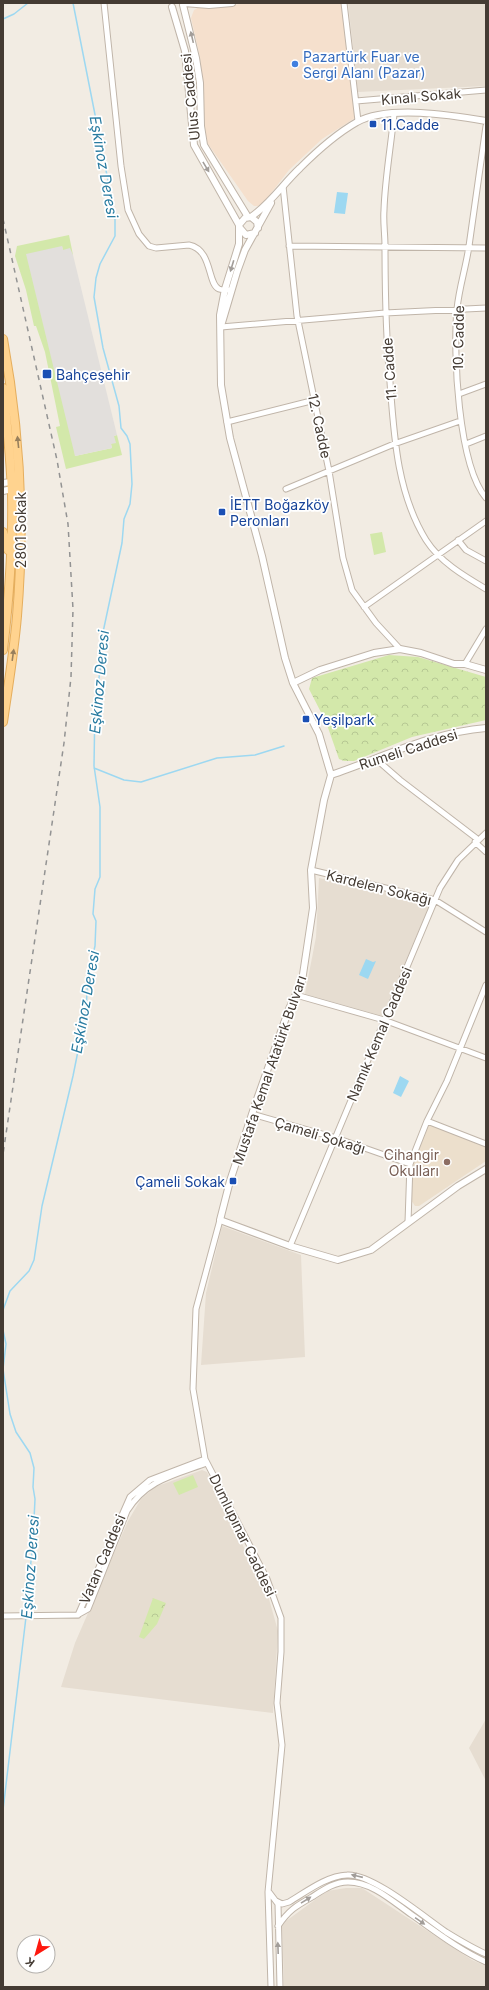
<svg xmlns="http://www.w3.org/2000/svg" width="489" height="1990" font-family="Inter,sans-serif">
	<defs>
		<pattern id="park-crowns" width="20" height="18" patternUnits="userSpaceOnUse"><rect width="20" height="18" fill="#d3e8aa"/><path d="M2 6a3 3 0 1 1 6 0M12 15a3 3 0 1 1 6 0" fill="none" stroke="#b6c893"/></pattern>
	</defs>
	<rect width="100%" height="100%" fill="#f2ece3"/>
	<path fill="#e6ddd1" d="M348,3H486V86L358,92Z
		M319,878L431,902L382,1016L305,994L316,937Z
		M222,1226L301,1255L305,1357L201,1365L206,1293Z
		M202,1470L207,1472L269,1599L278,1631L273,1713L61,1687L75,1643L128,1521L141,1499L155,1487Z
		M486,1719V1781L469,1748Z
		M346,1888H362L472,1960L486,1966V1987H284L282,1924L327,1891Z"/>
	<path fill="#f5e0cd" d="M243,3H342L355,118L322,139L289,170L265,201L258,206H254L248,201L206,141L200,57L191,18L194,10L199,7H226Z"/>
	<path fill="#ecdfcc" d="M427,1121L486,1145V1161L419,1206H415L409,1197L410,1164Z"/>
	<path fill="#d3e8aa" d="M69,235L73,255L63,250L62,246L75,456L112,448L111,444L114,436L117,435L122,455L66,469L56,427L60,426L45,352L36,326H34L26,290L15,256L17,246Z
		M382,532L386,552L374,555L370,534Z
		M193,1475L198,1487L179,1495L173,1483Z"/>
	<path fill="url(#park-crowns)" d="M389,655L418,657L486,677V720L412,737L354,761H344L339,759L326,722L309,689L312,678Z
		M153,1598L166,1603L157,1624L144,1639L139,1637Z"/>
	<path fill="#e2dfdc" d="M62,246L63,250L70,248L73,255L117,435L114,436L116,443L111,444L112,448L75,456L26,254Z"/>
	<path fill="#9dd8f1" d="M337,192L348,193L345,214L334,213Z
		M366,959L373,962L376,961L368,979L359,975Z
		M400,1076L409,1081L401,1097L393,1093Z"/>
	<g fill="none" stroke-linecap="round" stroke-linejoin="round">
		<path stroke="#9dd8f1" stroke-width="1.5" d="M3,19L14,14L28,3
			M94,768L124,780L141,782L217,758L255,755L284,746
			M3,1310L10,1291L29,1271L34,1260L42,1206L73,1076L86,1011L88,974L95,946L96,921L93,914L95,889L100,877V807L94,766L95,703L101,665L99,651L122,543L124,519L130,504L132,484L130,444L127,436L121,428L119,406L103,348L94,297L96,278L100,264L115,236V216L73,3
			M3,1330L6,1344L3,1369L10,1414L16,1432L30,1453L34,1468L33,1487L35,1499L33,1540L26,1614
			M3,1810L26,1617"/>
		<defs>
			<path id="minor" d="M104,3L121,166L128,210L139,234L149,246L156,248L189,245C213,250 207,284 219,289C222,290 226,290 229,290
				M344,3L358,121
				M356,101L486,90
				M394,114C391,146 385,178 384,210C383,222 385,234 385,246C385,292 386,337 390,382C394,436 397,493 426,540C440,562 464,576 486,589
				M486,126C480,166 475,206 469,246C466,267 459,288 457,309C453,353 458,465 486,498
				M283,186L297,316L329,471L343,558L352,590L376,623L400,649
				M289,246L486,248
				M221,327L385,313L486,308
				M459,394L486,384
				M227,422L315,400
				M466,444L486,436
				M286,489L394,444L460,421
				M458,540L466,550L486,561
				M364,607L486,521
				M465,664L486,629
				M376,759L400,780L476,838L475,842L486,852
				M311,870L435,900L486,932
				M296,995L384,1020L486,1058
				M252,1114L336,1138L410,1164
				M427,1121L486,1144
				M220,1220L196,1309L193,1389L205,1459L267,1579L281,1618V1652L277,1703L282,1745L268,1892L271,1987
				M408,1222L410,1164L427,1121L447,1081L486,985
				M290,1246L440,888L458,860L486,833
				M79,1614L88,1609L127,1511C146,1480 174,1475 207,1463
				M78,1615L130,1497L150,1480L205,1459
				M3,1616L78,1615
				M269,1892L278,1904L280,1987
				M276,1901L282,1904L289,1902C306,1892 326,1876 347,1875C372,1873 424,1917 446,1932C459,1940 472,1948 486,1954
				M278,1926C289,1910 296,1906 312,1897C323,1890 334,1882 348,1882C372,1882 392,1901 412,1915C435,1931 459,1950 486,1962"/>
			<path id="tertiary" d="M184,3L209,5L232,3
				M183,5L196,58L200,83L201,126L204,145L248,217
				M172,7L185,51L194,145L239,225
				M251,217C271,203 283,184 300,168C317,151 336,134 357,122C389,105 451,115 486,121
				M240,228L246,235L255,233
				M258,228L257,222L251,217L245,218L239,225V244L225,289L220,315L221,385L230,438L262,556L285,658L293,683L319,734L331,775L324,800L311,870L313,908L302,981L289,1009L256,1102L230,1181L220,1220L290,1246L338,1260L371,1250L458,1186L486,1169
				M221,326L237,272L245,250L271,203
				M3,483L11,482
				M3,491L12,489
				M293,683L320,670L374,653L400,649L421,653L454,664H465L486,670
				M331,775C381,758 433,732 486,728"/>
			<path id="primary" d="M3,339C20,432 25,522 17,616C14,652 8,687 3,722
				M3,388C7,424 11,459 12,495C13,547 9,599 3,650
				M3,532L8,550"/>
		</defs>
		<use href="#minor" stroke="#c0b5a9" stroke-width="7"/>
		<use href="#tertiary" stroke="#c0b5a9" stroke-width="8"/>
		<use href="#primary" stroke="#e5ae5e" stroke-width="10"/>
		<use href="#minor" stroke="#fff" stroke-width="5"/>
		<use href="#tertiary" stroke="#fff" stroke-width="6"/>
		<use href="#primary" stroke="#ffd38f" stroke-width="8"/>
		<path stroke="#939393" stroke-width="1.5" stroke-dasharray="5 5" stroke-linecap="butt" d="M3,219L57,460L68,524L73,609L71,677L64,743L3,1154"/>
	</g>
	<defs><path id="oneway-solid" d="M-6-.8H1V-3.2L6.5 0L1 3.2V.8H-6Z"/></defs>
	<g fill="#a29d99">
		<use href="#oneway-solid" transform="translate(192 37) rotate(-103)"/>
		<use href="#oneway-solid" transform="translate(206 167) rotate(59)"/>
		<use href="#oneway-solid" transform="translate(232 266) rotate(107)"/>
		<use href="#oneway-solid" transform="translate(357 1876) rotate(-167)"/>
		<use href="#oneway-solid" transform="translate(306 1900) rotate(-32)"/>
		<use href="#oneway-solid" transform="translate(420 1921) rotate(35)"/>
		<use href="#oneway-solid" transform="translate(278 1948) rotate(-92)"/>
	</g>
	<g fill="#987f5c">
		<use href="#oneway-solid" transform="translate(18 442) rotate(-96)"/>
		<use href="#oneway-solid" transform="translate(13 655) rotate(-82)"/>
	</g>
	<circle fill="#3f7fe0" stroke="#fff" stroke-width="1.5" cx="295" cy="64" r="4"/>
	<g fill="#1a4fb4" stroke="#fff" stroke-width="1.5">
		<rect x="369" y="120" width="8" height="8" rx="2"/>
		<rect x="42" y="369" width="10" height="10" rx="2"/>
		<rect x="218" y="508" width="8" height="8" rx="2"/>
		<rect x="302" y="715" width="8" height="8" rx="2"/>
		<rect x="229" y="1177" width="8" height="8" rx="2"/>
	</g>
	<circle fill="#8d6e63" stroke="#fff" stroke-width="1.5" cx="447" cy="1162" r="4"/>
	<g text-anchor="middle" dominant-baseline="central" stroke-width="3.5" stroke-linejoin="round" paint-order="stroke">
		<g font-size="14" fill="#366cbe" stroke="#fff" text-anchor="start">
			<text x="303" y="56">Pazartürk Fuar ve<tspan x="303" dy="16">Sergi Alanı (Pazar)</tspan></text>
		</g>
		<g font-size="14" fill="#443b33" stroke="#fff">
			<text transform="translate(421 96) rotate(-5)">Kınalı Sokak</text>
			<text transform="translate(190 97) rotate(-96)">Ulus Caddesi</text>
			<text transform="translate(458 338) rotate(-89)">10. Cadde</text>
			<text transform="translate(389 369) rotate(-94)">11. Cadde</text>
			<text transform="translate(320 426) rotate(78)">12. Cadde</text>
			<text transform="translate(20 530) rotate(-90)">2801 Sokak</text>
			<text transform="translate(408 749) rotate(-18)">Rumeli Caddesi</text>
			<text transform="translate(379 887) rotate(14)">Kardelen Sokağı</text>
			<text transform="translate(379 1034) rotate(-67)">Namık Kemal Caddesi</text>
			<text transform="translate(269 1070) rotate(-71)">Mustafa Kemal Atatürk Bulvarı</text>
			<text transform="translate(320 1135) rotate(17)">Çameli Sokağı</text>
			<text transform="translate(243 1535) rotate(64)">Dumlupınar Caddesi</text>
			<text transform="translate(102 1559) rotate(-67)">Vatan Caddesi</text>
		</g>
		<g font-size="14" fill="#164399" stroke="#fff" text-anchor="start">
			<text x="381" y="124">11.Cadde</text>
			<text x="56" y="374">Bahçeşehir</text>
			<text x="230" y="504">İETT Boğazköy<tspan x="230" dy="16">Peronları</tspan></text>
			<text x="314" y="719">Yeşilpark</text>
			<text x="225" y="1181" text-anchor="end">Çameli Sokak</text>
		</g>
		<g font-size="14" fill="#785e54" stroke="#fff" text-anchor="end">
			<text x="439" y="1154">Cihangir<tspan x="439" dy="16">Okulları</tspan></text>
		</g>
		<g font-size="15" font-style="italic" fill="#287ba0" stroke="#fff">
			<text transform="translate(104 167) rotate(80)">Eşkinoz Deresi</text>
			<text transform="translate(99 682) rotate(-85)">Eşkinoz Deresi</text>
			<text transform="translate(85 1002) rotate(-80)">Eşkinoz Deresi</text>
			<text transform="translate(30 1567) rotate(-86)">Eşkinoz Deresi</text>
		</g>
	</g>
	<rect width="489" height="1990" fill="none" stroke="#443b33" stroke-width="8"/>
	<g transform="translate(36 1954) rotate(217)"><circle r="19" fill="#ffffff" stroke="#b4b1ad"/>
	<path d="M0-3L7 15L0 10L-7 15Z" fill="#fe180e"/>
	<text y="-6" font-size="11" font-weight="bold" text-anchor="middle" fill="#443b33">K</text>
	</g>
</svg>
